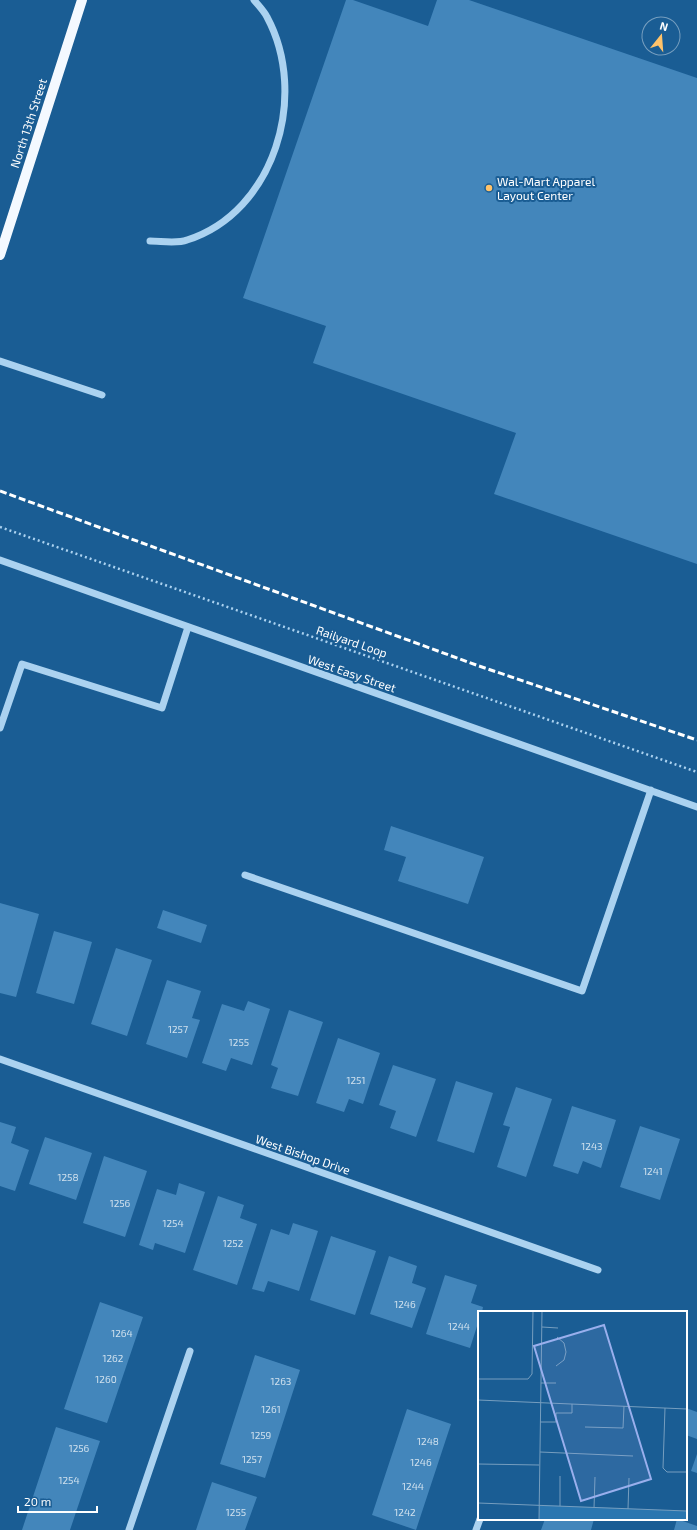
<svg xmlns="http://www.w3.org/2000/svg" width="697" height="1530" font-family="'Exo 2',sans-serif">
	<rect width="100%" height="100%" fill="#1a5d94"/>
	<path fill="#4386bb" d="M346,0H353L428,26L437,0H469L697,78V564L494,494L516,433L313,363L326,326L243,298Z
		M391,826L484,857L468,904L398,881L406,857L384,850Z
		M0,903L39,914L16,997L0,993Z
		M163,910L207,925L201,943L157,928Z
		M54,931L92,942L74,1004L36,993Z
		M116,948L152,960L127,1036L91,1024Z
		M167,980L201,991L192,1018L200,1020L187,1058L146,1044Z
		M248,1001L270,1009L252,1065L231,1058L226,1071L202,1063L222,1004L244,1011Z
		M289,1010L323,1022L298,1096L271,1088L278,1068L271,1065Z
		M338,1038L380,1053L363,1104L349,1099L344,1112L316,1103Z
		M393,1065L436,1079L416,1137L390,1128L396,1111L379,1105Z
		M456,1081L493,1093L474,1153L437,1141Z
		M516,1087L552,1099L526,1177L497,1167L510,1127L503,1125Z
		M572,1106L616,1120L601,1168L583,1161L578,1174L553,1166Z
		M0,1122L16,1127L11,1143L29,1150L15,1191L0,1186Z
		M640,1126L680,1139L660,1200L620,1187Z
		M45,1137L92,1153L76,1200L29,1184Z
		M104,1156L147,1171L125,1237L83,1223Z
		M179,1183L205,1192L185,1253L155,1243L153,1250L139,1245L157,1189L176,1195Z
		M218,1196L244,1205L240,1218L257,1224L237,1285L193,1270Z
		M293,1223L318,1231L299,1291L268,1281L264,1292L252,1289L271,1229L289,1235Z
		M331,1236L376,1251L355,1315L310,1300Z
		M389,1256L417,1266L412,1283L426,1288L412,1328L370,1314Z
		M445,1275L477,1285L471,1303L483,1307L482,1312H479V1320L470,1348L426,1334Z
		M100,1302L143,1317L107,1423L64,1409Z
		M255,1355L300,1370L265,1478L220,1464Z
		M686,1408L697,1412V1439L686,1435Z
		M407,1409L451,1424L416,1530L372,1515Z
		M56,1427L100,1441L70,1530H22Z
		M697,1454V1473L691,1471Z
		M212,1482L257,1497L245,1530H196Z
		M545,1519H594L591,1530H541Z
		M677,1519L697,1526V1530H674Z"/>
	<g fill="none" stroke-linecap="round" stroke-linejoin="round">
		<path stroke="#abd2f0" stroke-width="2.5" stroke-dasharray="2 3" stroke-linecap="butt" d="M0,527L697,772"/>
		<path stroke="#abd2f0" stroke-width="7" d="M150,241C161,241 177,244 187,240C275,212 309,95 267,17C264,11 258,5 254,0
			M0,361L102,395
			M0,560L697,807
			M0,728L22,664L162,708L188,627
			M245,875L582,991L651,790
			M0,1059L598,1270
			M129,1530L190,1351
			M476,1530L480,1519"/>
		<path stroke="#f4f9ff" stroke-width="10" d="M0,255L82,0"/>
		<path stroke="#fff" stroke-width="3" stroke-dasharray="7 3" stroke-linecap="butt" d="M0,491L479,666L697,740"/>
	</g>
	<circle fill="#ffc36a" stroke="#1a5d94" stroke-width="1.5" cx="489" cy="188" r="4"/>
	<g text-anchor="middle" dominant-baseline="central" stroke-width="4" stroke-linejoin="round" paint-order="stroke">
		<g font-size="10" fill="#d0e1ee">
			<text x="178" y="1029">1257</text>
			<text x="239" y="1042">1255</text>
			<text x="356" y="1080">1251</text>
			<text x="592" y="1146">1243</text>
			<text x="653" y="1171">1241</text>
			<text x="68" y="1177">1258</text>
			<text x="120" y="1203">1256</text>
			<text x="173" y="1223">1254</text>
			<text x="233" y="1243">1252</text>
			<text x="405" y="1304">1246</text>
			<text x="459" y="1326">1244</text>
			<text x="122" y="1333">1264</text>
			<text x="113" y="1358">1262</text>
			<text x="106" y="1379">1260</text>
			<text x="281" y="1381">1263</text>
			<text x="271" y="1409">1261</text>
			<text x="261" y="1435">1259</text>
			<text x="428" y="1441">1248</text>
			<text x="79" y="1448">1256</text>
			<text x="252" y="1459">1257</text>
			<text x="421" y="1462">1246</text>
			<text x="69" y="1480">1254</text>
			<text x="413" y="1486">1244</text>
			<text x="236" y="1512">1255</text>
			<text x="405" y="1512">1242</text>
		</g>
		<g font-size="12" fill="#fff" stroke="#1a5d94">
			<text transform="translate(28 123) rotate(-72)">North 13th Street</text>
			<text transform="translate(352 641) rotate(19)">Railyard Loop</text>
			<text transform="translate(352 673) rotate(19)">West Easy Street</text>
			<text transform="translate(303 1154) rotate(19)">West Bishop Drive</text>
		</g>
		<g font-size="12" fill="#fff" stroke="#1a5d94" text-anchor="start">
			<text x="497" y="181">Wal-Mart Apparel<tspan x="497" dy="14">Layout Center</tspan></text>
		</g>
	</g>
	<g transform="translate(478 1311)">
		<rect width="209" height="209" fill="#1a5d94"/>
		<path d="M61,194L209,200V209H61Z" fill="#2a76b0"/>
		<path fill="none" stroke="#769ebf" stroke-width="1" d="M64,16L80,17M78,55L86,49L88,41L86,32L79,26M0,68H50L54,63L55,0M63,72H78M0,89L209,98M187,97L185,157L189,161H209M62,111H78V102H94V93M107,116L145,117L146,95M62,141L155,145M0,153L61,154M0,192L209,200M82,195V165M116,197L117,166M150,198L151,167M61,209L64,0"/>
		<path fill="#99afed" fill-opacity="0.15" stroke="#99afed" stroke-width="2" d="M126,14L173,168L103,190L56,35Z"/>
		<rect width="209" height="209" fill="none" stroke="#fff" stroke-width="2"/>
	</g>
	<g transform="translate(661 36) rotate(17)"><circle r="19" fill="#1a5d94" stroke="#769ebf"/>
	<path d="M0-3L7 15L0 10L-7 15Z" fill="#ffc36a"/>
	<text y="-6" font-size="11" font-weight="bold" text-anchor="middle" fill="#ffffff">N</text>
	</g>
	<path d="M18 1506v6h79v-6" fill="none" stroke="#ffffff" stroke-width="2"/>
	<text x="24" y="1506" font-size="12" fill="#ffffff" stroke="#1a5d94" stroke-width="3" paint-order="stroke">20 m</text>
</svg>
